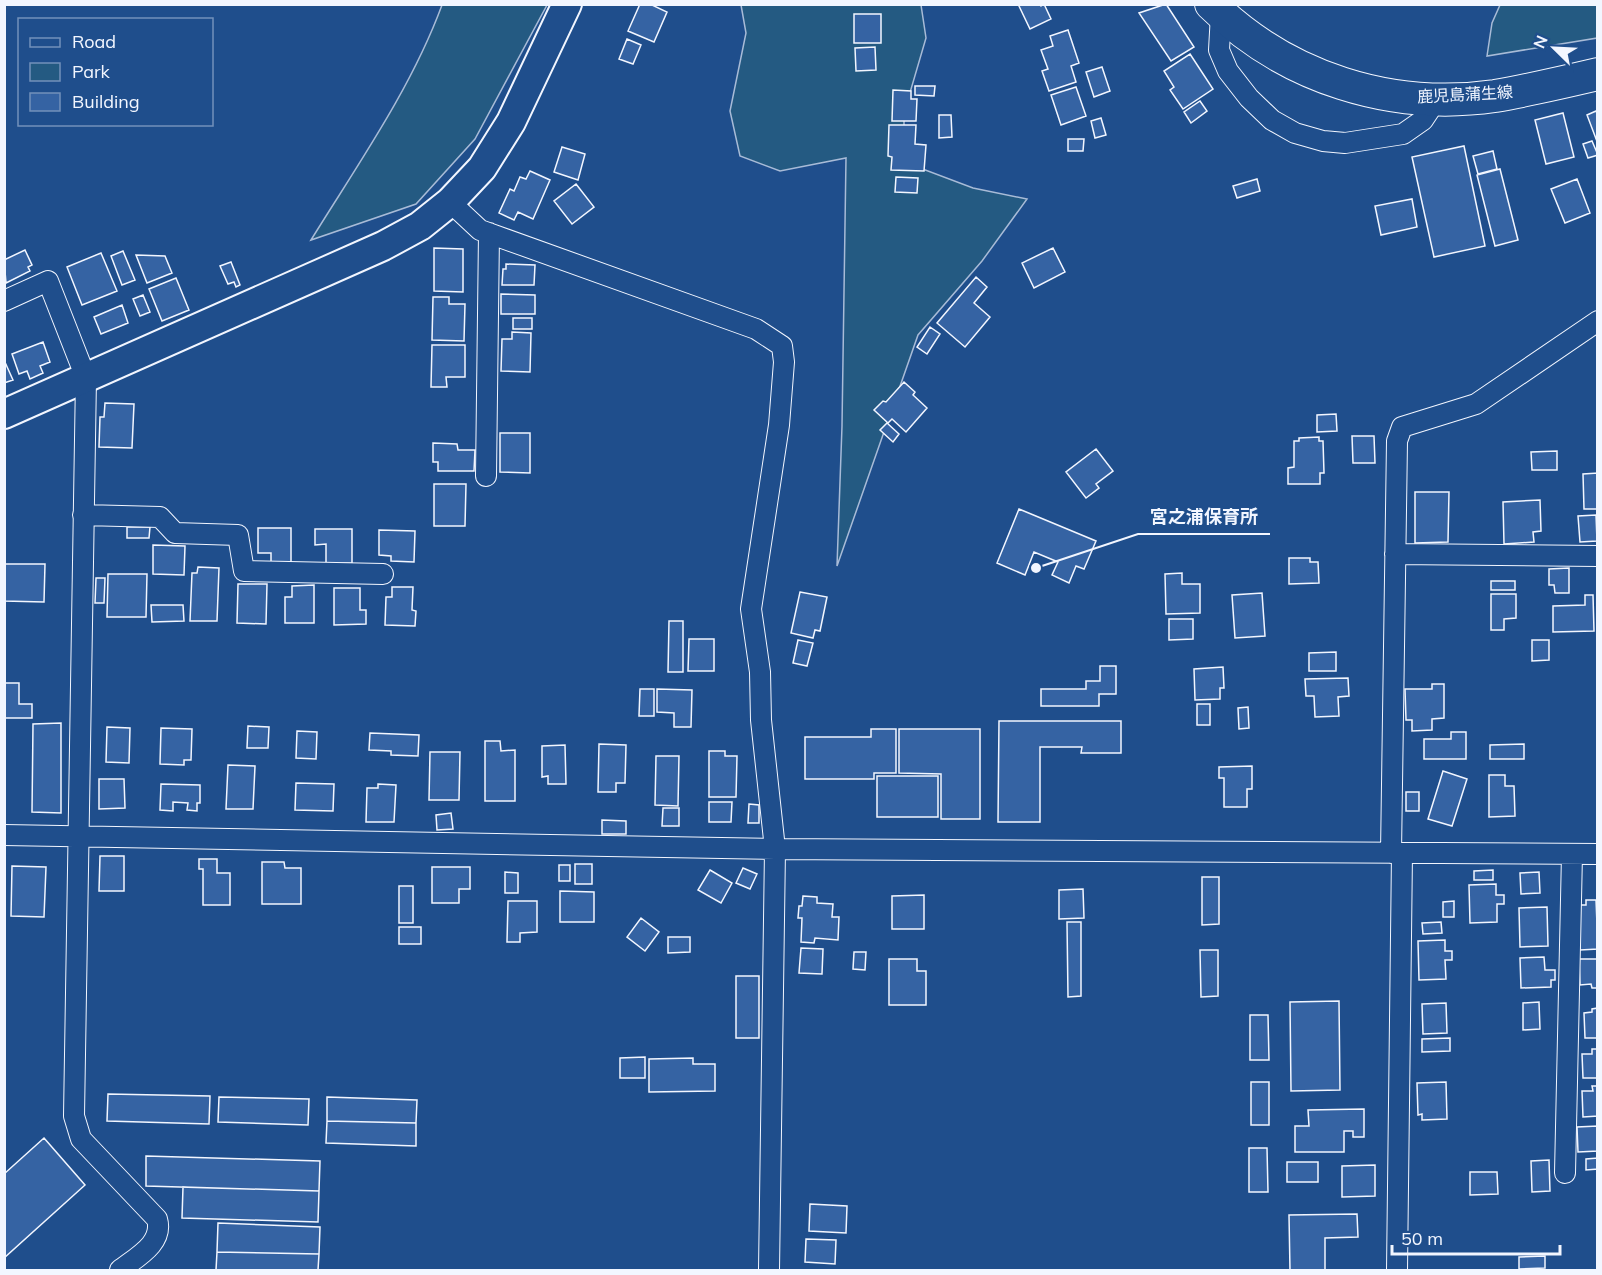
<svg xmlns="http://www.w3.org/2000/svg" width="1602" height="1275" font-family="Mulish,'Noto Sans JP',sans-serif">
	<rect width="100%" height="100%" fill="#1f4e8c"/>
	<path fill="#245a82" stroke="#a8bbd7" stroke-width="1.5" d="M442,5H547L475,139L416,204L311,240C358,164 411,89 442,5Z
		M741,5H921L926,38L904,113V162L973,188L1027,199L982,261L918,335L837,566L842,426L846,158L780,171L740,156L730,111L746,33Z
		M1500,5H1597V38L1487,56L1492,23Z"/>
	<path fill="#3563a3" stroke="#f2f6ff" stroke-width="1.5" d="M640,4H650L667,12L654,42L628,31Z
		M1022,4H1040L1041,6L1044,4L1051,19L1030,29L1019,6Z
		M1166,4L1194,47L1171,61L1139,13Z
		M854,14H881V43H854Z
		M1068,30L1079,63L1071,66L1076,82L1049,91L1042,71L1048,69L1041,50L1053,46L1050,36Z
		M627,39L641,45L633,64L619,59Z
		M875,47L876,70L856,71L855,48Z
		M1190,54L1213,89L1183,109L1170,90L1174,87L1164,71Z
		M1102,67L1110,91L1094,97L1086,72Z
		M915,86H935L934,96L915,95Z
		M1076,87L1086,116L1061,125L1051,95Z
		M893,90L911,91V99H917L916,121H892Z
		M1200,101L1207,111L1191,123L1184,112Z
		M1596,111L1598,114V144L1587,115Z
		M1563,113L1574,157L1546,164L1535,120Z
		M939,115H951L952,137L939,138Z
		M1101,118L1106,135L1095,138L1091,121Z
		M889,125H916L915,144L926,145L924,171L891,170L892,157L888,156Z
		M1068,139H1084L1083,151H1068Z
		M1592,141L1598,155L1588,158L1583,144Z
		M1464,146L1485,246L1434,257L1412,157Z
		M562,147L585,154L578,180L554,172Z
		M1493,151L1497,169L1478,174L1473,156Z
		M1500,169L1518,240L1495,246L1477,175Z
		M530,171L550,180L533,219L518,212L514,220L499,213L510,189L514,191L520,177L526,179Z
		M896,177L918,178L917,193L895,192Z
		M1257,179L1260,191L1237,198L1233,186Z
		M1577,179L1590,213L1565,223L1551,189Z
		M576,184L594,207L572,224L554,201Z
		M1412,199L1417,227L1381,235L1375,206Z
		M434,248L463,249V292L434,291Z
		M1053,248L1065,272L1034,288L1022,263Z
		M25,250L32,265L28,267L30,271L6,283L4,260Z
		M123,251L135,280L122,285L111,256Z
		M101,253L117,291L82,305L67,267Z
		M136,255L165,256L172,273L147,283Z
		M231,262L240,285L236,287L234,282L228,284L220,266Z
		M506,264L535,265L534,285H502L503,269H506Z
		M976,277L987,287L974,303L990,317L965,347L937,323Z
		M176,278L189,310L162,321L149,289Z
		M501,294L535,295V314H501Z
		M143,295L150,312L140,316L133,299Z
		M433,297H449V304H465L464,341L432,340Z
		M122,305L128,323L101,334L94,317Z
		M513,318H532V329H513Z
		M930,327L940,334L927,354L917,347Z
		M512,332L531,333L530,372L501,371L502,339H512Z
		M43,342L50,362L40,366L43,373L30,379L27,371L19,374L12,354Z
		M432,345H465V377H446L447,387H431Z
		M4,360L13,380L4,383Z
		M904,382L915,392L913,395L927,408L906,432L892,419L888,423L874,410L883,401L886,402Z
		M105,403L134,404L132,448L99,447L100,417H104Z
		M1336,414L1337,431L1317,432V415Z
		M887,423L899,434L893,442L880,430Z
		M500,433H530V473L500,472Z
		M1352,436H1374L1375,463H1353Z
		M1319,437V441H1323L1324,473H1320V484H1288V468L1294,467V441H1299V438Z
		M433,443L457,444L458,450H475L474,471H438V462H433Z
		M1096,449L1113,471L1096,484L1099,488L1086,498L1066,472Z
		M1557,451V470H1532L1531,452Z
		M1598,473V509H1584L1583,474Z
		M434,484H466L465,526H434Z
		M1415,492H1449L1448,542L1415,543Z
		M1540,500L1541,531L1533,532L1534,542L1504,544L1503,502Z
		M1019,509L1096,541L1084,569L1076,566L1069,583L1052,575L1058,562L1034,552L1025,575L997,563Z
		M1596,515L1597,541L1580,542L1578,516Z
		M127,527H150L149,538H127Z
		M258,528H291V562H271V553H258Z
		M315,529H352V563L326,564V544L315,545Z
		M379,530L415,531L414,562L391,561V556L379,555Z
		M153,545L185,546L184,575L153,574Z
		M1289,558H1310V562H1318L1319,583L1289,584Z
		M4,564H45L44,602L4,601Z
		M198,567L219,568L217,621H190L192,573H197Z
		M1569,568V593H1555L1554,585H1549V569Z
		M1182,573V584H1200V613L1166,614L1165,574Z
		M108,574H147L146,617H107Z
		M96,578H105L104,603H95Z
		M1491,581H1515V590H1491Z
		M238,584H267L266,624L237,623Z
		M314,585V623H285V597H292V586Z
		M392,587H413L412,610L416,611L415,626L385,625L386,597H392Z
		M334,588H360V610H366V624L334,625Z
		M800,592L827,597L820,631L815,630L813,638L791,633Z
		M1262,593L1265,636L1235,638L1232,595Z
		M1491,594H1516V618L1504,619V630H1491Z
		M1585,595H1593L1594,631L1553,632V606L1585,605Z
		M151,605H183L184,621L152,622Z
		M1169,619H1193V639L1169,640Z
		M669,621H683V672H668Z
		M689,639H714V671H688Z
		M798,640L813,643L807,666L793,663Z
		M1532,640H1549V660L1532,661Z
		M1336,652V671H1309V653Z
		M1100,666H1116V694H1099V706H1041V689H1086V681H1100Z
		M1223,667L1224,688H1220V699L1195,700L1194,669Z
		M1348,678L1349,696L1338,697L1339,716L1315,717L1314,696H1306L1305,679Z
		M4,683H19V704H32V718H4Z
		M1432,684H1444V718L1432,719V730L1412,731V720H1406L1405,689H1432Z
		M640,689H654V716H639Z
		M657,689L692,690L691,727H674V713L657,712Z
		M1197,704H1210V725H1197Z
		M1248,707L1249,728L1239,729L1238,708Z
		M999,721H1121V753H1081L1082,747H1040V822H998Z
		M61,723V813L32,812L33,724Z
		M248,726L269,727L268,748H247Z
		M107,727L130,728L129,763L106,762Z
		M161,728L192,729L191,760H184V765L160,764Z
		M871,729H896V773H874V779H805V737H871Z
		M899,729H980V819H941V774L899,773Z
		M297,731L317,732L316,759L296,758Z
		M1451,732H1466V759H1424V739H1451Z
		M370,733L419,735L418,756L391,755V751L369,750Z
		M485,741H500L501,751L515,750V801H485Z
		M599,744L626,745L625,783H616V792H598Z
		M1524,744V759H1490V745Z
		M565,745L566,784H548V776L542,777V746Z
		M709,751H725V756H737L736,797H709Z
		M430,752H460L459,800H429Z
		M656,756H679L678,806L655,805Z
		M228,765L255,766L253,809H226Z
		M1252,766V789H1247V807H1224V778H1219V767Z
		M1443,771L1467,779L1452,826L1428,819Z
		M1489,775H1505V786H1514L1515,816L1489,817Z
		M877,776H938V817H877Z
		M99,779H124L125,808L99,809Z
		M296,783L334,784L333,811L295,810Z
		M161,784L200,785V803H197V811L187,810L188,803L173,802V811L160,810Z
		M378,784L396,785L394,822H366L367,788H378Z
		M1406,792H1419V811H1406Z
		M709,802H732L731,822H709Z
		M749,804L759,805V823H748Z
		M663,808H679V826H662Z
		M451,813L453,829L437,830L436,815Z
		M602,820L626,821V834H602Z
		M100,856H124V891H99Z
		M199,859H217V873H230V905H203V869H199Z
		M262,862H284L285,868H301V904H262Z
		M575,864H592V884H575Z
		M559,865H570V881H559Z
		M12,866L46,867L44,917L11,916Z
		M432,867H470V889H459V903H432Z
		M743,868L757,874L750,889L736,883Z
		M710,870L732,883L721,903L698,890Z
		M1493,870V880H1474V871Z
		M505,872L518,873V893H505Z
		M1539,872L1540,893L1521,894L1520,873Z
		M1202,877H1219V924L1202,925Z
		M1496,884V895H1504V904H1497V922L1470,923L1469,885Z
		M399,886H413V923H399Z
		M1083,889L1084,918L1059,919V890Z
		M560,891L594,892V922H560Z
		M924,895V929H892V896Z
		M803,896L817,897V903L833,904L832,917H839L838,940L815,938L814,943L801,942L802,918H798L799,906H802Z
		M1586,900H1596L1598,949L1580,950L1578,905H1586Z
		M508,901H537V932L520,933V942H507Z
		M1454,901V917H1443V902Z
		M1547,907L1548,946L1520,947L1519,908Z
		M641,918L659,932L645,951L627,937Z
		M1067,922H1081V996L1068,997Z
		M1441,922L1442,933L1423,934L1422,923Z
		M399,927H421V944H399Z
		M668,937H690V952L668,953Z
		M1445,940V951H1452V960H1445L1446,979L1419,980L1418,941Z
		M801,948L823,949L822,974L799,973Z
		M1200,950H1218V996L1201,997Z
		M854,952H866L865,970L853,969Z
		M1544,957L1545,970H1555V980H1551V987L1521,988L1520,958Z
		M889,959H917V971H926V1005H889Z
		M1579,959H1598V988H1592L1591,984L1580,985Z
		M736,976H759V1038H736Z
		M1339,1001L1340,1090L1291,1091L1290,1002Z
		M1539,1002L1540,1029L1523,1030V1003Z
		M1446,1003L1447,1033L1423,1034L1422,1004Z
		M1598,1008V1038H1585L1584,1013L1592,1012V1009Z
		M1250,1015H1268L1269,1060H1250Z
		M1450,1038V1051L1422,1052V1039Z
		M1592,1049H1598V1078H1583L1582,1054H1592Z
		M645,1057V1078H620V1058Z
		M693,1058V1064H715V1091L649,1092V1059Z
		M1251,1082H1269V1125H1251Z
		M1446,1082L1447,1119L1422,1120V1114L1418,1115L1417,1083Z
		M1592,1086H1598V1116L1583,1117L1582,1091H1593Z
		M108,1094L210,1096L209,1124L107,1121Z
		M219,1097L309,1099L308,1125L218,1122Z
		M327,1097L417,1100L416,1123L327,1121Z
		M1364,1109V1137H1353V1131H1344V1152H1295V1126H1309L1308,1110Z
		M327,1121L416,1123V1146L326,1143Z
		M1598,1126V1151L1578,1152L1577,1127Z
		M44,1138L85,1185L4,1258V1174Z
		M1249,1148H1267L1268,1192H1249Z
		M146,1156L320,1161L319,1191L146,1186Z
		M1598,1158V1169L1586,1170V1159Z
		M1549,1160L1550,1191L1532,1192L1531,1161Z
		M1287,1162H1318V1182H1287Z
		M1375,1165V1196L1342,1197V1166Z
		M1470,1172H1497L1498,1194L1470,1195Z
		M183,1187L319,1191L318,1222L182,1218Z
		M810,1204L847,1206L846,1233L809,1231Z
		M1357,1214L1358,1237L1325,1238V1270H1290L1289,1215Z
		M218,1223L320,1227L319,1254L217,1252Z
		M806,1239L836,1240L835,1264L805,1262Z
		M217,1252L319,1254L318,1270H216Z
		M1545,1256V1268L1519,1269V1257Z"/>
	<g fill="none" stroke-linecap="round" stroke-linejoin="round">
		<defs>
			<path id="street" d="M1221,14L1219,50L1228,71L1249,98L1272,120L1295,133L1323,141L1345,143L1403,134L1423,120L1437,99
				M450,202L480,230L756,329L782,346L784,362L779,425L751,609L760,672L761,720L775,849L769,1270
				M4,301L48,281L86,378L74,1116L81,1139L157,1219C164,1243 137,1257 120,1270
				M486,476L489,233
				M83,515L160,517L175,533L238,535L244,571L383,574
				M1395,554L1598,556
				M4,835L775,849L1598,854
				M1391,853L1397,441L1402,427L1476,404L1598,321
				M1565,1173L1572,854
				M1397,1270L1402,853"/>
			<path id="secondary" d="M4,414L383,246L420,226L450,202L482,168L511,122L567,4"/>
			<path id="primary" d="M1211,4C1286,78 1391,111 1495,96C1530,90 1564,82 1598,74"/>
		</defs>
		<use href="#street" stroke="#f2f6ff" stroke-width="22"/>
		<use href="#secondary" stroke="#f2f6ff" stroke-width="32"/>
		<use href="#primary" stroke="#f2f6ff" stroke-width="34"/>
		<use href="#street" stroke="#1f4e8c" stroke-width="20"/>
		<use href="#secondary" stroke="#1f4e8c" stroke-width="28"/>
		<use href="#primary" stroke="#1f4e8c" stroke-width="32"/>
	</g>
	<g text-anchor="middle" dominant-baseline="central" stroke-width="4.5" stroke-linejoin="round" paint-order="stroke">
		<g font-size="16" fill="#f2f6ff" stroke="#1f4e8c">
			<text transform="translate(1465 94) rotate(-3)">鹿児島蒲生線</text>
		</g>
	</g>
	<path fill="none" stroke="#f2f6ff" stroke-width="2" d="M1036 568L1138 534H1270"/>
	<circle fill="#f2f6ff" stroke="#1f4e8c" stroke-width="2" cx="1036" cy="568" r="6"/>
	<g font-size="18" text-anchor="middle" font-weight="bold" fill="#f2f6ff" stroke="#1f4e8c" stroke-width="4.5" stroke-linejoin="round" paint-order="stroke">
		<text x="1204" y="523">宮之浦保育所</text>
	</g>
	<rect width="1602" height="1275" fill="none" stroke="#f2f6ff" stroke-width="12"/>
	<rect x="18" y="18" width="195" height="108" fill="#1f4e8c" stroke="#7391ba" stroke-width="1.5"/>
	<rect x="30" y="38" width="30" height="9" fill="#1f4e8c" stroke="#7391ba" stroke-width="1.5"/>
	<text x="72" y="48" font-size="18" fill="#f2f6ff">Road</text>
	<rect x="30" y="63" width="30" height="18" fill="#245a82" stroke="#7391ba" stroke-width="1.5"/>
	<text x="72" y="78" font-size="18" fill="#f2f6ff">Park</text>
	<rect x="30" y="93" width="30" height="18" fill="#3563a3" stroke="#7391ba" stroke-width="1.5"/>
	<text x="72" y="108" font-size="18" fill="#f2f6ff">Building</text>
	<g transform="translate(1554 48) rotate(294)" stroke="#1f4e8c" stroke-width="4.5" paint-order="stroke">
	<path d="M0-4.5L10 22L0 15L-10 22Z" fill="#f2f6ff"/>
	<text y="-9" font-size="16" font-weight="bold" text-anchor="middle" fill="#f2f6ff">N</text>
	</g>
	<path d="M1392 1245v9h168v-9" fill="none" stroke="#f2f6ff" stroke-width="3"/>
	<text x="1401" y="1245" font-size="18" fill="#f2f6ff" stroke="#1f4e8c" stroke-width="4.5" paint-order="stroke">50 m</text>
</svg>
